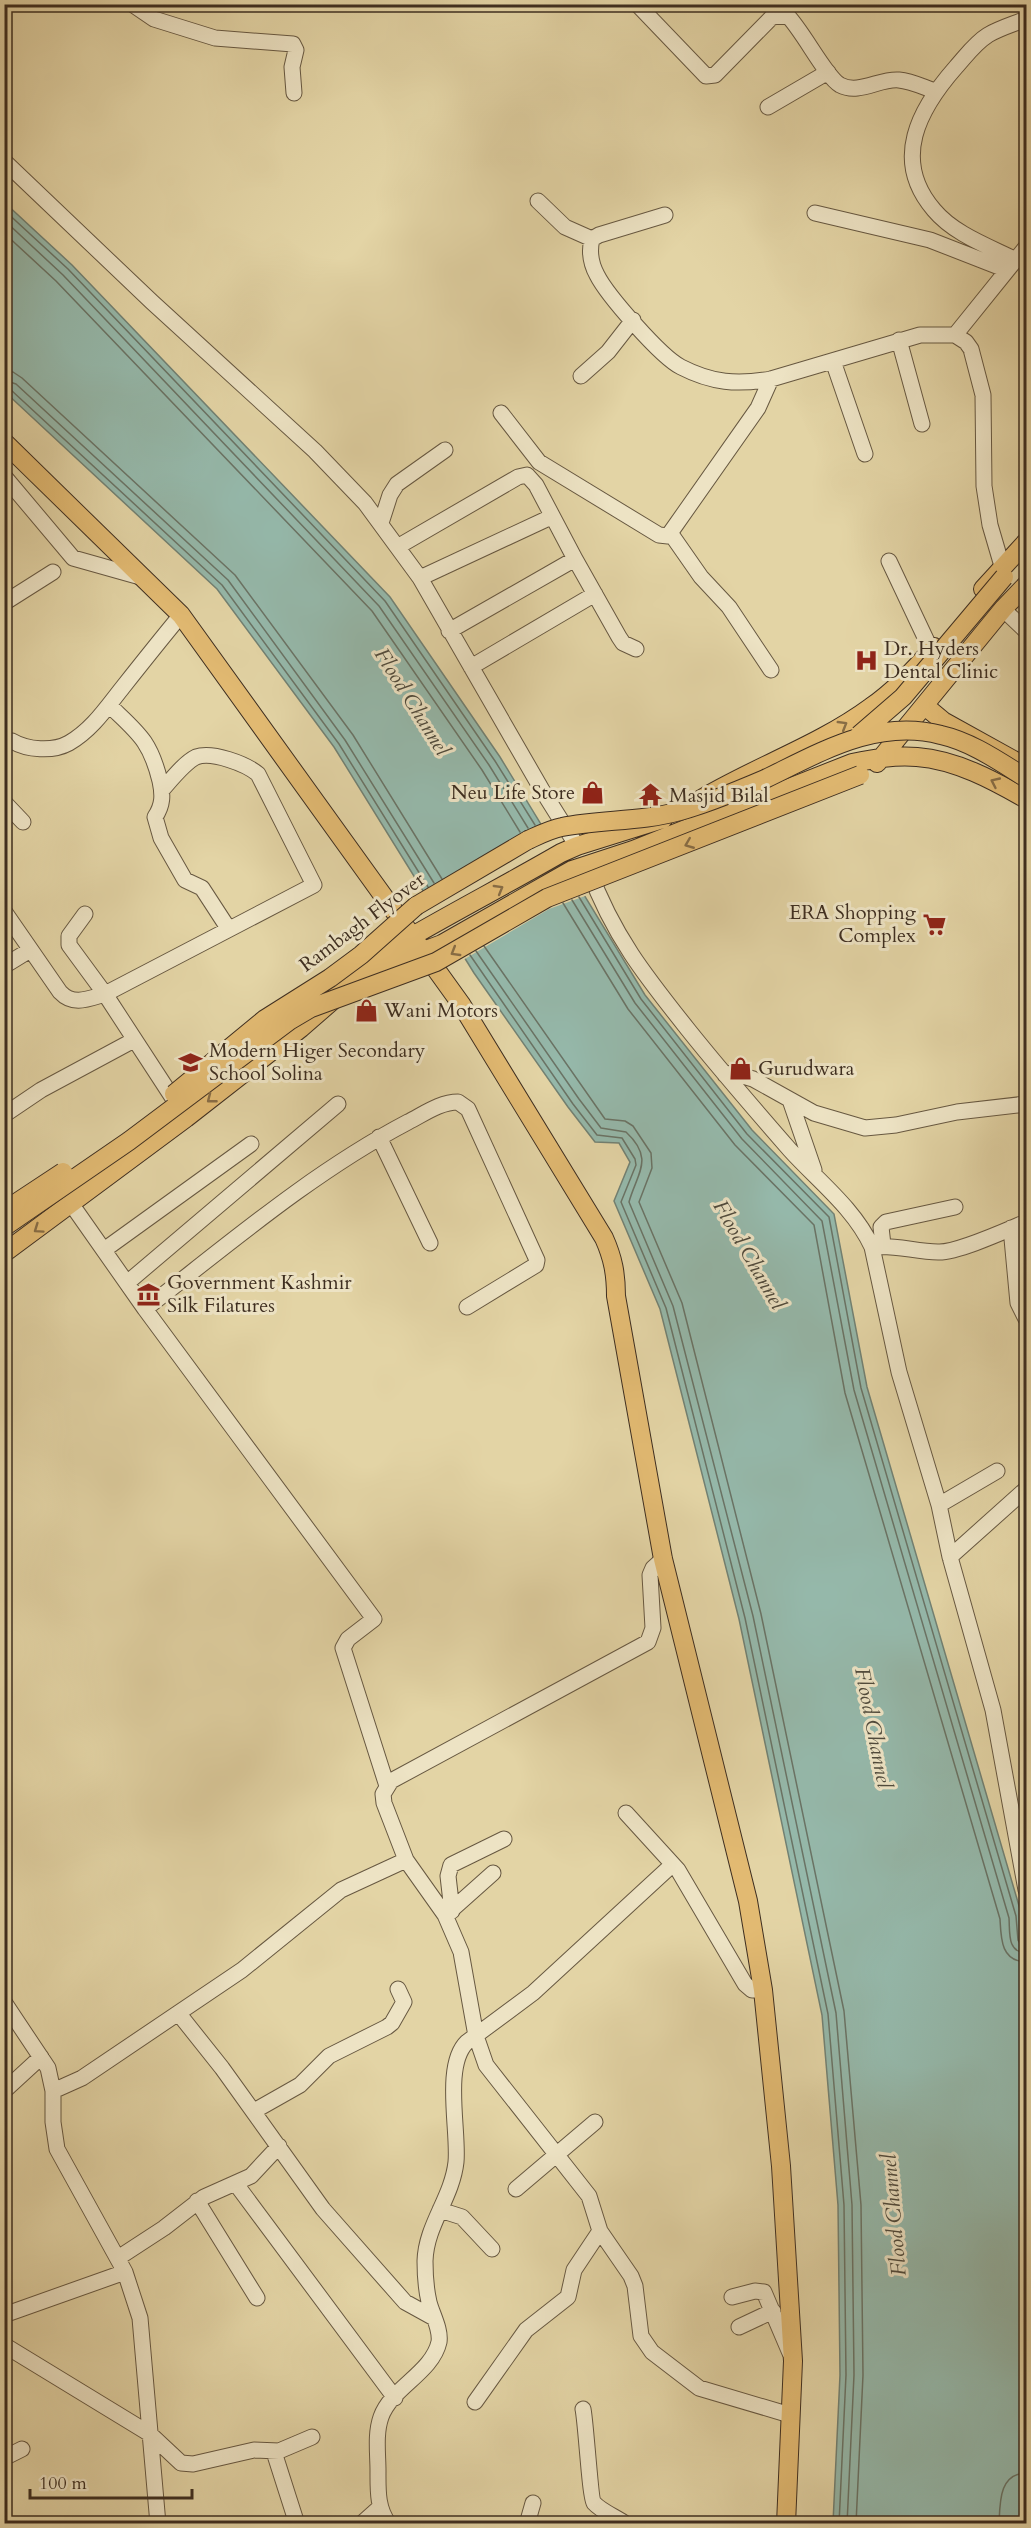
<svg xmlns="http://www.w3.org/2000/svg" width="1031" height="2528" font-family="Cardo,serif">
	<rect width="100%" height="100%" fill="#e3d4a5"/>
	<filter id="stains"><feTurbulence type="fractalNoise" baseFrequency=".00333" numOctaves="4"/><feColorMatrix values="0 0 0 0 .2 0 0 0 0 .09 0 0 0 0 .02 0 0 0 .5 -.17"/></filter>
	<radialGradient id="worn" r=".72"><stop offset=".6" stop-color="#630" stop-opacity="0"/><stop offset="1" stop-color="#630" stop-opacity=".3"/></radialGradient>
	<path fill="#95b8aa" stroke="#728173" stroke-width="1.5" d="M4,202L72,265L390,597L500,757L645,995L752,1130L834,1214L867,1387L1022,1916L1026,1988V2459L1021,2523H833L840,2375L838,2205L822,2015L739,1619L660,1309L614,1201L630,1162L619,1143L595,1142L568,1107L474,973L334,747L217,589L5,392Z"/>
	<path fill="#e3d4a5" d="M547,828L588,895L549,909L463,960L424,899Z"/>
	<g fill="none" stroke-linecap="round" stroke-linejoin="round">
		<path stroke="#6a7365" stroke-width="1.5" d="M4,210L68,269L385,601L495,761L535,825
			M4,220L63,275L379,606L489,765L528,828
			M4,233L56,281L372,611L482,770L520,832
			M4,371L13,372L22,378L235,575L353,735L442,879
			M4,380L16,384L228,580L345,740L434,883
			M4,388L11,390L222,585L339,744L428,887
			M579,897L641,999L747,1134L829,1217L861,1388L1016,1916L1018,1940L1021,1945L1026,1946
			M572,900L635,1003L742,1139L822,1221L854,1390L1009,1918C1010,1933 1007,1952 1026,1953
			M563,903L628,1009L735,1145L814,1225L845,1393L1000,1919C1001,1939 1001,1961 1026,1962
			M484,946L605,1119L625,1121L633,1126L651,1153L652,1168L639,1202L682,1303L761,1614L844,2011L861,2205L863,2375L856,2524
			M476,951L579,1099L601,1128L626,1132C655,1159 637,1173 629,1202L673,1306L753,1616L836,2013L852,2205L854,2375L847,2524
			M470,955L573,1104L597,1135L622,1138L635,1159L636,1165L621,1202L666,1308L745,1618L828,2014L844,2205L846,2375L839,2524
			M999,2524C1000,2502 999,2474 1026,2473"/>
		<defs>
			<path id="minor" d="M132,4L154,19L215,38L293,44L296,50L292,67L294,93
				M637,4L706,76L715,75L772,17L787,15C803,31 826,77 840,85C859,95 880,78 899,80C911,81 923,87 935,91
				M4,5L5,4
				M768,107L828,72
				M4,161L152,302L315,451L365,503L420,578L542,790L577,846
				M538,201L565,227L592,239
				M815,213L930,240L1007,270
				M665,215L599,235L592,239C589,251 591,264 597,275C607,295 661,357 681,367C712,383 737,385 771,379L920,335H955L966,342L971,349L983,395L984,486L990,525L1002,566
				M1016,260C988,246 954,234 934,210C891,160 919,109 956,67C966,56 975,43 988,35C1000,28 1014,24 1026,19
				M955,335L1026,247
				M899,340L922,424
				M833,361L865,454
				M581,376L608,352L633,320
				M501,413L539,462L659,535L668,536L758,408L771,379
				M4,476L73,558L144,578
				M381,523L390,495L397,484L445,450
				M671,534L701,577L729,607L771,670
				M399,546L518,477L527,475L536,485L575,559L449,631
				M575,559L619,637L623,643L636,649
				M889,561L931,650
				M420,578L551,517
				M4,603L53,572
				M1003,609L1026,631
				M471,667L595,594
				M109,705C138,733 150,740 160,781C163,795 163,805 155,817L161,838L185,880L202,888L228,928
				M12,741C27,750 53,752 69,743C92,730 107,707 123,687C142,663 161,639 181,615
				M4,802L23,822
				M589,870C613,936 647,978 690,1032C722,1072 756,1111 790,1150C818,1181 854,1208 872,1247L899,1372L939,1505L950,1557L993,1710L1026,1890
				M4,911L60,992C73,1006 88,999 105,994L314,885L258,774C246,764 212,751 196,757C184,763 171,780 162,790
				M85,914L69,936V945L105,994L178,1106
				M4,966L30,950
				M725,1075L733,1073L753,1079L814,1113L865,1128L896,1125L957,1112L1026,1104
				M790,1100L814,1170
				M4,1115L41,1090L134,1040
				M379,1137L430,1243
				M72,1205L145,1309L374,1619L348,1639L343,1648L387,1786
				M1011,1228L1018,1303L1026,1319
				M883,1245L881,1227L886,1222L955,1207
				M872,1247C894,1244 916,1252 938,1252C957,1253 1007,1230 1026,1222
				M104,1250L251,1144
				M127,1283L338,1104
				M145,1309C230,1243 313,1172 408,1122C424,1114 440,1102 458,1102L468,1109L537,1260L536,1265L467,1307
				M939,1505L997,1471
				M950,1557L1026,1489
				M663,1559L653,1568L650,1575L653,1628L648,1642L391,1781L383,1794L384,1803L406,1860L445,1915L461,1952L476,2036L486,2065L589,2196L600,2231L631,2276L635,2286L641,2336L652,2352L699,2388L790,2415
				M626,1813L678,1870L745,1984L752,1990H763
				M452,1911L448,1876L451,1865L504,1839
				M447,1914L493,1873
				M4,2002L48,2068L53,2091V2122L57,2149L125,2272L140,2318L158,2524
				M179,2014L222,2068L323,2209L405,2302L434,2318
				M4,2091L41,2057
				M53,2091L82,2078L242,1970L341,1890L406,1860
				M254,2111L300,2085L329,2056L387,2027L392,2023L404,2002L398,1989
				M236,2184L395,2398
				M516,2189L595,2122
				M197,2201L257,2298
				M440,2210L462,2217L492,2249
				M118,2258L164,2228L204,2197L251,2176L279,2146
				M732,2297L755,2291L764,2292L790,2353
				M4,2315L125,2272
				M739,2327L773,2311
				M4,2345L150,2434L181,2463L193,2464L254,2450L279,2451L312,2437
				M475,2402L526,2330L568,2297L574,2270L600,2231
				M583,2409C586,2423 590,2498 594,2503C601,2511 616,2517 626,2524
				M274,2452L297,2524
				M4,2458L22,2449
				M361,2524L380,2507
				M389,2524C377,2508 378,2490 378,2471C378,2454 375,2434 381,2417C391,2388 432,2373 439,2342C441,2329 432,2314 429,2302C426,2289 425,2275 425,2261C426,2225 452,2198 456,2162C459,2131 443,2065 467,2042L533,1993L672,1865
				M527,2524L533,2503"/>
			<path id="major" d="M4,442L181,615L461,1004L604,1238C613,1258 616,1274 616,1296L663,1559L748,1901L763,1990L781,2166L793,2361L786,2524
				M983,589L1026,542
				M925,706L943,721L1026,767
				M877,763L1003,609L1026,585
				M698,801C754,767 818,746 871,707C894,691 916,668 934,647
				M416,906L528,840
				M359,981L392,963L442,944L572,870L633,850L852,763C873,759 895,755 917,757C956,760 993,780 1026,799
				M333,985C406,936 485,897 561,853L577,846L663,819
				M4,1253L186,1118L301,1028L332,1001"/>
		</defs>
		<use href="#minor" stroke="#675841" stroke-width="17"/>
		<use href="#major" stroke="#3e2e20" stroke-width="20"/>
		<use href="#minor" stroke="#ede3c4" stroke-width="15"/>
		<use href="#major" stroke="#e2ba72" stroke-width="18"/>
		<defs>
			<path id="major-bridge" d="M859,735L903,697L1004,577
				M528,840C539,835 551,829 562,827C601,819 641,822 680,811C709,803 737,791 765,779C821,752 877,718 941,735C972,742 1000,762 1026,778
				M174,1094L265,1019L330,978L361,955L416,906
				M4,1211L63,1172
				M4,1227L129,1141L289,1021L311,1008L436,962L547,898L860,775"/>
		</defs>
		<use href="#major-bridge" stroke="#3e2e20" stroke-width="20" stroke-linecap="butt"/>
		<use href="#major-bridge" stroke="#e2ba72" stroke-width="18"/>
	</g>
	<defs><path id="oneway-chevron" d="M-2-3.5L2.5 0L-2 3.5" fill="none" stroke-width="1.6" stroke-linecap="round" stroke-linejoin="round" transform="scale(1.5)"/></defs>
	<g stroke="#886d45">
		<use href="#oneway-chevron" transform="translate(843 725) rotate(-31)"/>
		<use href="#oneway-chevron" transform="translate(995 782) rotate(-155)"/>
		<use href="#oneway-chevron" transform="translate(689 844) rotate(158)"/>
		<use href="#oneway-chevron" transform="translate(499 889) rotate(-30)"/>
		<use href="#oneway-chevron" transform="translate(455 952) rotate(149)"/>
		<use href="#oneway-chevron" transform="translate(211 1099) rotate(142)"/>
		<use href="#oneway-chevron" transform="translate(38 1229) rotate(145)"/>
	</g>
	<defs>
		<symbol id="hospital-bare" viewBox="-9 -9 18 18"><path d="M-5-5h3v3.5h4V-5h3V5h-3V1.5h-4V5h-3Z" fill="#8f2418" stroke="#ede3c4" stroke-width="2.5" paint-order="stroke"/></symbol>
		<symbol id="shop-bare" viewBox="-9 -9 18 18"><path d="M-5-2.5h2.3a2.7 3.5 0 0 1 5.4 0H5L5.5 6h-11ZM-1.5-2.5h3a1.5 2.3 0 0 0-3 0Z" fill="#8f2418" stroke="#ede3c4" stroke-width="2.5" paint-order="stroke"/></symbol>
		<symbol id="temple-bare" viewBox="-9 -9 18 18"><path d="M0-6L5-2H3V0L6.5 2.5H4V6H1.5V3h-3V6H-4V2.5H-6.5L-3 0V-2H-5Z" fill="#8f2418" stroke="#ede3c4" stroke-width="2.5" paint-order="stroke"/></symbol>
		<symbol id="supermarket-bare" viewBox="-9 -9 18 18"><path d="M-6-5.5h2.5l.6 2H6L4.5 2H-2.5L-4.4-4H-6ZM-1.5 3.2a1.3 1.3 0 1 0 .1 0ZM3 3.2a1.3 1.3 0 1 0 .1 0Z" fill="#8f2418" stroke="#ede3c4" stroke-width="2.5" paint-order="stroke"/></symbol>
		<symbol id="school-bare" viewBox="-9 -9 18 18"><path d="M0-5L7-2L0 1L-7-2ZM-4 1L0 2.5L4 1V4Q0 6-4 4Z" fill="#8f2418" stroke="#ede3c4" stroke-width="2.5" paint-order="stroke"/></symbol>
		<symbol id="museum-bare" viewBox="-9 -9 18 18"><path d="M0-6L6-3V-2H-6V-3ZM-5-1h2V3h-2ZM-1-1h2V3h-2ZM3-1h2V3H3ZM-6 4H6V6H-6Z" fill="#8f2418" stroke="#ede3c4" stroke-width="2.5" paint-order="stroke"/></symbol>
	</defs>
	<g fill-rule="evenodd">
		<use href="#hospital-bare" x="850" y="644" width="33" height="33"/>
		<use href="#shop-bare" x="576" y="776" width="33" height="33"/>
		<use href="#temple-bare" x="634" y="778" width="33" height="33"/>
		<use href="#supermarket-bare" x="918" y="908" width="33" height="33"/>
		<use href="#shop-bare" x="350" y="994" width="33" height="33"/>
		<use href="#school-bare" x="174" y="1046" width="33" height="33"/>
		<use href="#shop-bare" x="724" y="1052" width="33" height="33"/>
		<use href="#museum-bare" x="132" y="1278" width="33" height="33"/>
	</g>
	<g text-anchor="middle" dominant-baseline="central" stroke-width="6" stroke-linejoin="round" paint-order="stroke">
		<g font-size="20" fill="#3e2e20" stroke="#ede3c4" text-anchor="start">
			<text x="884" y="648">Dr. Hyders<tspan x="884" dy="23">Dental Clinic</tspan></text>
			<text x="575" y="792" text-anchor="end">Neu Life Store</text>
			<text x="669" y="795">Masjid Bilal</text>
			<text x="916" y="912" text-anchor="end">ERA Shopping<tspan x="916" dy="23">Complex</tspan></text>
			<text x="384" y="1010">Wani Motors</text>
			<text x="209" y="1050">Modern Higer Secondary<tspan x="209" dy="23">School Solina</tspan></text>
			<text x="758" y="1068">Gurudwara</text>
			<text x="167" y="1282">Government Kashmir<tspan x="167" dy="23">Silk Filatures</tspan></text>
		</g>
		<g font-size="20" fill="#3e2e20" stroke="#ede3c4">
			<text transform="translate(362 922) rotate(-37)">Rambagh Flyover</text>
		</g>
		<g font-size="21" font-style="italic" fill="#4f4a3c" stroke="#ede3c4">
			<text transform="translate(412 702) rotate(58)">Flood Channel</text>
			<text transform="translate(749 1255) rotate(60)">Flood Channel</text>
			<text transform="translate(873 1728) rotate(79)">Flood Channel</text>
			<text transform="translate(894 2215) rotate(-95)">Flood Channel</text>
		</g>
	</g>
	<rect width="1031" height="2528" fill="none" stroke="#e3d4a5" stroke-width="24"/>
	<rect x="6" y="6" width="1019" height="2516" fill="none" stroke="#3e2e20" stroke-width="3"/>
	<rect x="12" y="12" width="1007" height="2504" fill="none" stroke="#3e2e20" stroke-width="1.5"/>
	<path d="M30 2489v9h162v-9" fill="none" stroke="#3e2e20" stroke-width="3"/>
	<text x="39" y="2489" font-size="18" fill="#3e2e20" stroke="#ede3c4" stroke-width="4.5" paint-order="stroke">100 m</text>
	<rect width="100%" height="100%" filter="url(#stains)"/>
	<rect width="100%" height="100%" fill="url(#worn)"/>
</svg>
